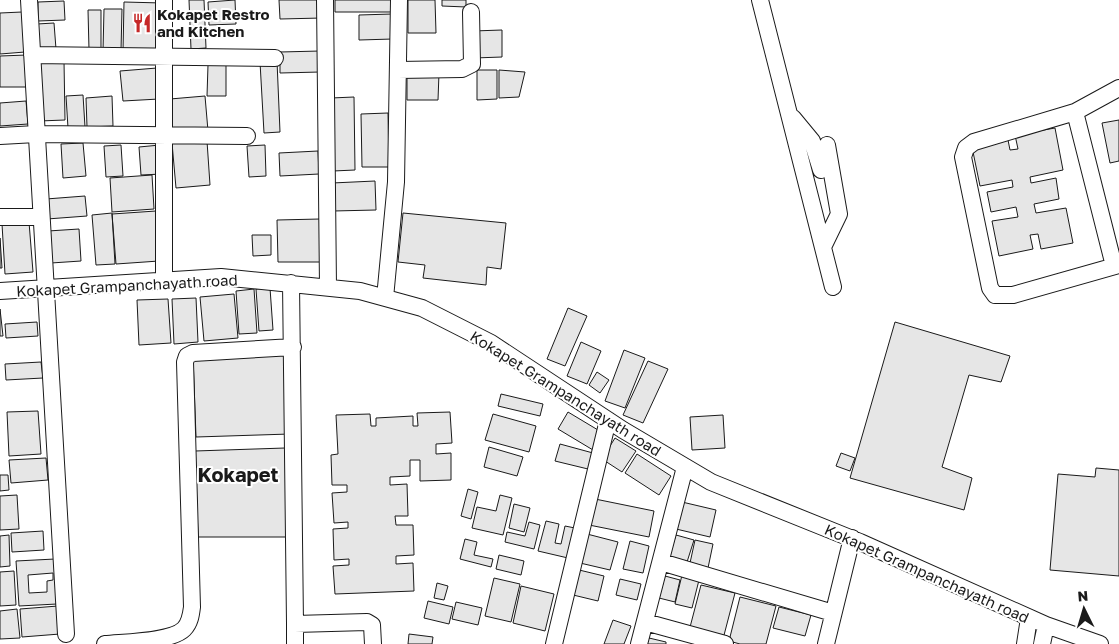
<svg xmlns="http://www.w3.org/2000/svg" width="1119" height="644" font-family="'Golos Text',sans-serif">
	<rect width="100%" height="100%" fill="#fff"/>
	<path fill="#e6e6e6" stroke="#1a1a1a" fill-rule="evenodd" d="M189,0H204L206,48L191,49Z
		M235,0L236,24L209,25L208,2Z
		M279,0H322V18L280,19Z
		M335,0H392V12H335Z
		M408,0H435L436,33H408Z
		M442,0H466V7L442,6Z
		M64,1L65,20L38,21V2Z
		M124,2L162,3L161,52L123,51Z
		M104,9H122L121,51H103Z
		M88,10H101V50H89Z
		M22,12L25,52L0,54V13Z
		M392,14L393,39L359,40V15Z
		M54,23L56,49L39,50L37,24Z
		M502,30V57L474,58L473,31Z
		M320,51V72L280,73V52Z
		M27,55L28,87H0V56Z
		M38,61H64L65,120L39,121Z
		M277,61L280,132L264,133L260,62Z
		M208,65H226V96H207Z
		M157,68L159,99L123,101L120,71Z
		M477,70H497V99L477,100Z
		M499,70L525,72L519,97L499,98Z
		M407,72L439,73L438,100H407Z
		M83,95L85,127L68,128L66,96Z
		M112,96L113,126L87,127L86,98Z
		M205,96L208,131L172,133L170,99Z
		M354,97L355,170L333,171L331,98Z
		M26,101L28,124L0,126V103Z
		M388,113L389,167H362L361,114Z
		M1119,120V161L1110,163L1102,123Z
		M1055,128L1063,170L1030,177L1031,183L1056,178L1059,199L1034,204L1036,213L1066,208L1073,243L1041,249L1038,234L1030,235L1033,249L999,256L992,221L1018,217L1016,207L991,212L987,192L1013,187L1012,180L980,186L972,147L1008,140L1010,150L1018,149L1015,135Z
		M207,141L210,185L176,188L172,143Z
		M83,143L86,176L63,178L61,144Z
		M121,145L123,176L106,177L104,146Z
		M160,145L162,174L141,175L139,147Z
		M265,145L266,176L249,177L247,146Z
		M318,151L319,174L280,176L279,153Z
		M152,175L154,209L112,212L110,178Z
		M375,181L376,210L333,211L332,183Z
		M85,196L87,216L47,219L46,199Z
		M156,211L159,261L116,264L112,214Z
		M112,213L115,264L96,265L92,215Z
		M403,213L506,223L501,269L487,267L486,285L423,278L425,265L398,262Z
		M320,219V262H278L277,220Z
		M29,222L33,272L5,274L2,224Z
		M79,229L81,261L51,263L48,231Z
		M252,235H271V255L253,256Z
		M0,238L2,268H0Z
		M270,288L273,330L259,331L256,289Z
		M254,289L257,333L239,334L236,291Z
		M234,294L238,338L204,341L200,297Z
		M196,298L198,342L174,344L172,299Z
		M168,299L171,343L139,345L137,300Z
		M568,308L587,316L565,366L547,359Z
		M0,309L3,336H0Z
		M37,322L38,336L6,338L5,324Z
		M895,322L1010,356L1001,382L969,375L942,467L972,478L964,510L850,478Z
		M581,342L601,351L587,384L567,376Z
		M624,350L645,358L625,408L605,401Z
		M287,352L290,434L196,437L193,356Z
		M648,361L668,369L643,423L623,415Z
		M41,362L43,378L6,380L5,364Z
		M597,372L609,380L600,393L589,385Z
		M501,394L543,404L540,416L498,406Z
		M38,411L41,454L9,456L7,412Z
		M450,412L452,443L436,444V454L451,453V480L420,481V460H410V476L390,477V485L407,484L408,516H395L396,525H413L414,555L396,556V564L413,563L414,591L335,594L333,566L349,565V559L334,560L333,529L348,528V522L334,523L332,493L347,492V485H332L331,455L338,454L336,415L370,414L371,426H376V418L413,416V426H418L417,413Z
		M568,412L603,433L593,450L558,429Z
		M493,414L536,426L529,452L485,440Z
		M723,415L725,448L692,450L690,417Z
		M615,438L636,451L622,472L602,459Z
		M560,444L593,453L588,469L555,461Z
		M489,447L523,457L517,476L484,467Z
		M285,448L289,537H198L195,451Z
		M841,453L855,458L850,471L836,466Z
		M637,454L671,476L659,495L625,473Z
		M46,458L48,480L11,483L9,460Z
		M1096,468L1119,470V576L1050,570L1058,474L1095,477Z
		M0,475H8L9,490L0,491Z
		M468,489L478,492L471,519L461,516Z
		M17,495L19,529L0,530V496Z
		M500,495L512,498L503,535L472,528L477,507L496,511Z
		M595,499L654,511L649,537L589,525Z
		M682,502L716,510L710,537L676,529Z
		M514,504L530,508L524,532L509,528Z
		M546,521L559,524L555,543L561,544L565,526L575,528L568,558L538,551Z
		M529,522L540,525L534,549L505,542L507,532L525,536Z
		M43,531L44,550L12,552L11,533Z
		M587,534L618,542L610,570L580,563Z
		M9,535L10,566L0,567V536Z
		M676,535L694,540L687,562L669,557Z
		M465,539L477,542L474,555L493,559L491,567L460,559Z
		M695,540L713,544L708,568L690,563Z
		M630,541L649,546L643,573L623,569Z
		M499,555L524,561L521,575L496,569Z
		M55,559L57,604L19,606L16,561ZM53,573V580L47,581V592L29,593L28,575Z
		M575,569L604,576L598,601L569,594Z
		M14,571L16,605L0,606V572Z
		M682,575L699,580L692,608L675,604Z
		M665,576L680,580L675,602L659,598Z
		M494,578L520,584L511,622L485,616Z
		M620,579L641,584L637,600L616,595Z
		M437,583L448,586L444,600L434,598Z
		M701,585L735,593L723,639L689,631Z
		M521,586L554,594L545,631L513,623Z
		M740,597L776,606L766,644H740L729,641Z
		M428,601L453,607L449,624L424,618Z
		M456,602L482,608L478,625L452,619Z
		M58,606L60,634L22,637L20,609Z
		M779,607L811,615L805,636L773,628Z
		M17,609L20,638L0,639V611Z
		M613,620L631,626L624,644H604Z
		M409,634L433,637L432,644H408Z
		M649,638L666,642V644H647Z"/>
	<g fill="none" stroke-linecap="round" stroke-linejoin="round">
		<defs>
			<path id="minor" d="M29,0L66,634
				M325,0L328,287
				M760,0L833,287
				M32,55L275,58
				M398,70L462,69L472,64L471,12
				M1119,88L1075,112L974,142L966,148L963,157L990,288L995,295H1013L1119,265
				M1075,112L1114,266
				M793,118L812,141L821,170
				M0,136L36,134L247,136
				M0,217H40
				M823,247L839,214L827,145
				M164,280V0
				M291,283L295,624L367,622L372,625L373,644
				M0,291L221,277L360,291L422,308L491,343L623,430L711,482L860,542L1046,625L1100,644
				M385,298L396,182L399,0
				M661,562L833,613
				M645,622L725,644
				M295,624V644
				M105,644C124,642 171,642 184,629C190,623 191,615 192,607L185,362L187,356L193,353L293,347
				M554,644L608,420
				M639,644L685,467
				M826,644L852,538
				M1025,644L1029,618
				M1042,644L1046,625"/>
		</defs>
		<use href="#minor" stroke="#1a1a1a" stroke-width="18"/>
		<use href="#minor" stroke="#fff" stroke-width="16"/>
	</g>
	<defs>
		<symbol id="restaurant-bare" viewBox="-9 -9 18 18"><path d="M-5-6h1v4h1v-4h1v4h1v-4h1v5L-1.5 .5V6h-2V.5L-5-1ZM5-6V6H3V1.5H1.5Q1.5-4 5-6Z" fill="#c62828" stroke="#fff" stroke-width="2.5" paint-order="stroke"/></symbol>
	</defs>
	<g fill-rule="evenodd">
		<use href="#restaurant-bare" x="128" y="9" width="28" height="28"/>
	</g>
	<g text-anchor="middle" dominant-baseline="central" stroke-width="4" stroke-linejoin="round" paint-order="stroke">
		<g font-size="15" font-weight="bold" fill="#1a1a1a" stroke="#fff" text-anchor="start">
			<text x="157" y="14">Kokapet Restro<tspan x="157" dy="17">and Kitchen</tspan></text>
		</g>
		<g font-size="15" fill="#1a1a1a" stroke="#fff">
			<text transform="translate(127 285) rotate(-3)">Kokapet Grampanchayath road</text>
			<text transform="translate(566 393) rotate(32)">Kokapet Grampanchayath road</text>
			<text transform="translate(927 573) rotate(24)">Kokapet Grampanchayath road</text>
		</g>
		<g font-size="20" font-weight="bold" fill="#1a1a1a" stroke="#fff">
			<text x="238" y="474">Kokapet</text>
		</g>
	</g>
	<g transform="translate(1084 609) rotate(355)" stroke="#ffffff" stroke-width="4" paint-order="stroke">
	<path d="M0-4L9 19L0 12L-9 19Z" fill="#1a1a1a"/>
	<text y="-8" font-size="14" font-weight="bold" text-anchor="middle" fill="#1a1a1a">N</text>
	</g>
</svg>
